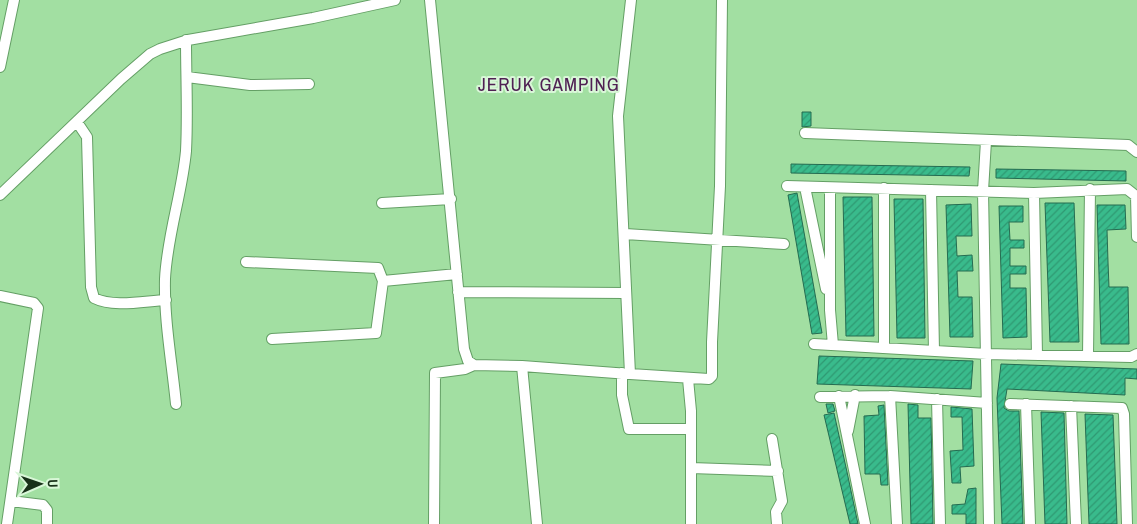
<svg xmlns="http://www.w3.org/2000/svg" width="1137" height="524" font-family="'Archivo Narrow',sans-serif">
	<defs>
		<pattern id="building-hatch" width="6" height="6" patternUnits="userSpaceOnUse" patternTransform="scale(1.25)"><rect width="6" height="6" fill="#39bb8c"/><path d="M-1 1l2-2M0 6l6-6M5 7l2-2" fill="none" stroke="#2f9972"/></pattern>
	</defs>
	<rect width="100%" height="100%" fill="#a2dfa2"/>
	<path fill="url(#building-hatch)" stroke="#246c51" d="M802,112H811V126L802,127Z
		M791,164L970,167L969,176L791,173Z
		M996,169L1126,171V181L996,178Z
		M797,193L822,333L812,334L788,195Z
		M843,197H872L874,336H846Z
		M894,199H923L925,338H897Z
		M1045,203H1074L1079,342H1050Z
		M971,204L972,236H956L957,256L972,255L973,271H957L958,297H972L973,337H950L946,205Z
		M1097,205H1125L1126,229L1107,230L1108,262L1109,287H1128L1129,344H1101Z
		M999,206H1023V222H1009L1010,240H1024V248H1010V266H1026V274H1010V288H1026L1027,337L1003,338Z
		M819,356L973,361L971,389L817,384Z
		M1001,364L1137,369V379L1125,378V395L1007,389L1004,408L1009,411H1019L1023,524H1002L997,398Z
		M826,404H833L835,411L828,413Z
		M908,404L918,405V418H931L933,524H911Z
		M884,405L888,485H881L880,474H865L864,416L879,415L878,406Z
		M951,407L972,409L974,466L960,467L961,483H952L950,451L963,450L962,417H951Z
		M1041,412L1064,413L1067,524H1045Z
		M834,413L847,472L858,524H850L824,415Z
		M1085,414L1113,415L1117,524H1089Z
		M976,488V524H966V514H952V505L965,504L968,489Z"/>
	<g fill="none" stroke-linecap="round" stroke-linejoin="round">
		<defs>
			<path id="minor" d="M430,0L464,349L468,361L474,365L522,366L537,524
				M631,0L618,116L630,374L709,379L712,376V342L720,186L722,0
				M0,67L14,0
				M187,77L250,85L309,84
				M77,122L87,137L91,287L94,298C114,308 144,301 166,300
				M805,133L1128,145L1137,152
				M986,141L983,191L989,524
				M787,186L1034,193L1127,189L1136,196L1137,237
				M805,187L826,289
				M830,188V310L833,345
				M884,188V348
				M931,190L934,351
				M1034,193L1037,355
				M0,195L121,79L150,54L160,49L188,40L313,18L395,0
				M382,203L451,199
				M625,234L784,244
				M246,262L378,268L383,281
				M458,292L625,293
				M0,296L34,303L38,308L7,524
				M272,339L376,333L383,281L457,274
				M814,344L987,354L1131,357L1137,354
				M1088,356L1090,189
				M522,366L629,374
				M622,373V395L629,429H691
				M688,379L691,411V524
				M839,396L865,524
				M890,396L897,524
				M820,397L890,396L987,403
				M937,399L940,524
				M176,404C172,363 164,320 165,279C167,236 182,194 186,151C188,114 186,77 186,40
				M1010,404L1122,408L1124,414L1127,524
				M1026,404L1030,524
				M1071,406L1076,524
				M848,431L855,395
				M772,439L782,501L776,512L777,524
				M691,468L778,471
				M11,501L43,505L47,510V524
				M434,524L435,373L465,369L474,365"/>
		</defs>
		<use href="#minor" stroke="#649f65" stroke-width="12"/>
		<use href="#minor" stroke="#fff" stroke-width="10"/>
	</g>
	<g text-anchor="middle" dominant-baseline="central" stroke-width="4" stroke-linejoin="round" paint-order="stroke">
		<g font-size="19" letter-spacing="1" fill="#4f2153" stroke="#d9f7d8">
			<text x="549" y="84">JERUK GAMPING</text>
		</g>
	</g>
	<g transform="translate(40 484) rotate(88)" stroke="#d9f7d8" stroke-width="4" paint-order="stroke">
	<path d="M0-4L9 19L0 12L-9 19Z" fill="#183119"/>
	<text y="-8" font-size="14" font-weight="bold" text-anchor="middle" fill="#183119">U</text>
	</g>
</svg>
